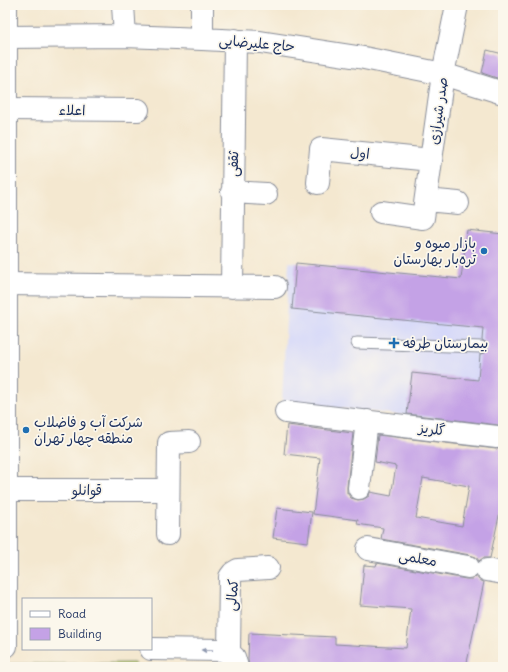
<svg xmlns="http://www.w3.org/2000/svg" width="508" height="672" font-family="Delius,'Playpen Sans Arabic',sans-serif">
	<rect width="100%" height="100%" fill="#fbf7ec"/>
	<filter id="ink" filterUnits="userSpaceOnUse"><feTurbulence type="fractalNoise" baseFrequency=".025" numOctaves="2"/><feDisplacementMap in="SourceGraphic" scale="8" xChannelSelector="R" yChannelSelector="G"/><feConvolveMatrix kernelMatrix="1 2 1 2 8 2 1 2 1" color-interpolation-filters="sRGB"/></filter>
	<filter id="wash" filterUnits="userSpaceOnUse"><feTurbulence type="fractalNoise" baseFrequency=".012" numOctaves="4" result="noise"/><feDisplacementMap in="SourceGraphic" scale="16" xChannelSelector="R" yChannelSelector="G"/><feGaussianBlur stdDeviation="0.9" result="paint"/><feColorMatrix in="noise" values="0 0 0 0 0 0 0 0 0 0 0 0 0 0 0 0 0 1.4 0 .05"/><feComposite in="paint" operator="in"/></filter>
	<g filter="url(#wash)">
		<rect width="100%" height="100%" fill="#f4e8d0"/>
		<path fill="#d5d8f9" d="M289,262L503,283V426L282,402Z"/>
		<path fill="#c0d173" stroke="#6e8068" d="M135,663V667H5V664Z"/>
		<g id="blocks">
			<path fill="#c4a2e6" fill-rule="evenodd" d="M487,50L503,54V63L500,79L482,73Z
				M467,230L503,234V426L498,425L407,414L412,373L478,380L480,354L485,353L488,348L487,343L482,340L483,328L292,309L296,263L461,279Z
				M287,425L353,433L347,487V493L351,498L358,500L364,499L369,496L370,492L391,496L396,466L375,462L378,435L496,449L503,448V497L490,558H483L479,561L476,557L470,555L381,539L383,528L357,524L358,520L313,514L320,458L284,454ZM423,478L469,486L462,526L416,518Z
				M277,508L312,512L308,542L273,538Z
				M377,563L466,579H472L476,576L479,580L484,582L466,667H249L248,659L249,633L335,637V644L406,648L411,609L360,605L364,565L376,566Z"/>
		</g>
	</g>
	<g filter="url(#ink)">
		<use href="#blocks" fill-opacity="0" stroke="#888c97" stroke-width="1"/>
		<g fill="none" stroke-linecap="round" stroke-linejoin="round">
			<defs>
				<path id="lane" d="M357,343L481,347"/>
				<path id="street" d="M123,5L125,36
					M202,5V39
					M5,37L125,36L202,39L260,42L364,58L443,74L503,93
					M6,109L138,110
					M318,183L321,149L431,160
					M232,192L266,194
					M426,200L458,203
					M381,212L423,218L443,74L457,5
					M5,284L275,287
					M232,287L235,40
					M286,412L497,437
					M359,488L367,421
					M6,490H168
					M168,534L169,443L189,442
					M368,549L468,567
					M487,570L503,573
					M229,653L230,577L233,573L238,570L268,568"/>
				<path id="secondary" d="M6,5V646
					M151,649L223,650L234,657L237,667"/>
			</defs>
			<use href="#lane" stroke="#888c97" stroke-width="13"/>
			<use href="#street" stroke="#888c97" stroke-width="24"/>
			<use href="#secondary" stroke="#888c97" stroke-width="24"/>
			<use href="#lane" stroke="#fff" stroke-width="11"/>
			<use href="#street" stroke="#fff" stroke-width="22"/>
			<use href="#secondary" stroke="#fff" stroke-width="22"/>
		</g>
		<defs><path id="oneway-solid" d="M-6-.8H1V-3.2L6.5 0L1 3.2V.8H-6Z"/></defs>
		<use fill="#8d97ae" href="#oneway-solid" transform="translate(207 650) rotate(-179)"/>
	</g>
	<g fill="#1f6fb2" stroke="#fbf7ec" stroke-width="1.5">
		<circle cx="484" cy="251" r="4"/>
		<path d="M392 337h4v4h4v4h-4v4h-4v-4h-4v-4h4z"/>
		<circle cx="26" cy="430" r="4"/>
	</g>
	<g text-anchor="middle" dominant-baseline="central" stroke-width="3.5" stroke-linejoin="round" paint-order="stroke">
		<g font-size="14" fill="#1b2f5e" stroke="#fbf7ec">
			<text transform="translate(257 43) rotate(5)">حاج علیرضایی</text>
			<text transform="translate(72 110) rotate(1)">اعلاء</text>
			<text transform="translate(438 111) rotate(-82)">صدر شیرازی</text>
			<text transform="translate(360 153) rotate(6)">اول</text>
			<text transform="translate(233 164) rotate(-89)">ثقفی</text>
			<text transform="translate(432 429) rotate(7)">گلریز</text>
			<text x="87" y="490">قوانلو</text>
			<text transform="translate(418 558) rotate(10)">معلمی</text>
			<text transform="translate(232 595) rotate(-85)">کمالی</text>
		</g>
		<g font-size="14" fill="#1b2f5e" stroke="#fbf7ec" text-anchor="start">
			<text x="476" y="243" text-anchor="end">بازار میوه و<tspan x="476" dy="16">تره‌بار بهارستان</tspan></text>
			<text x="403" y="343">بیمارستان طرفه</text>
			<text x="34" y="422">شرکت آب و فاضلاب<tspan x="34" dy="16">منطقه چهار تهران</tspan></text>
		</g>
	</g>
	<rect width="508" height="672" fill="none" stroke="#fbf7ec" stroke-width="20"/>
	<rect x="22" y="598" width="130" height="52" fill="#fbf7ec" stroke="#a1a7b3"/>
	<rect x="30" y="611" width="20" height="6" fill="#ffffff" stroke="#a1a7b3"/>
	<text x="58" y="618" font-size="12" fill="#1b2f5e">Road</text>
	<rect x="30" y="628" width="20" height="12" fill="#c4a2e6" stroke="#a1a7b3"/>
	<text x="58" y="638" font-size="12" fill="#1b2f5e">Building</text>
</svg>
